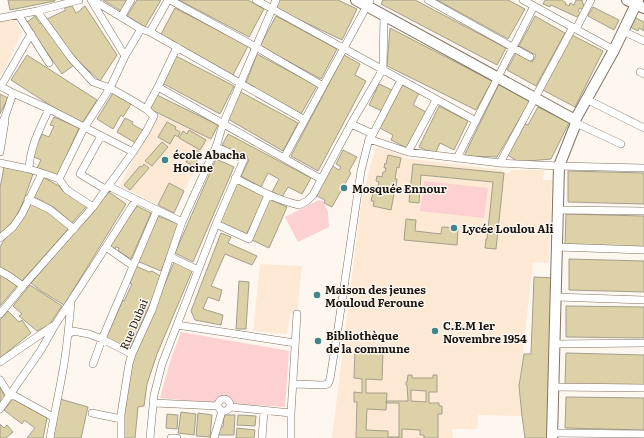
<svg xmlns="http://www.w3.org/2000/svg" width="644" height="438" font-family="Literata,serif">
	<rect width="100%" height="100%" fill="#fdf7f0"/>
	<path fill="#fee9d4" d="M14,19L22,33L2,74L0,75V21Z
		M157,112L211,139L193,166L196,168L184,191L169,183L158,205L120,186Z
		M377,147L401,155L404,158L502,170L505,173H510L511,170H544L543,180H552L549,263L533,262L519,386L522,416L478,415L477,429H452L453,438H332L361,204L371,163Z
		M260,264L302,266L297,314H290L287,334L253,331Z"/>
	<path fill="#fdd0d2" d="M424,181L488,188L484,218L420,211Z
		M319,200L323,201L328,212L329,227L298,242L285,217Z
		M181,332L289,351L285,407L236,404L233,403L229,398L225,397L219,399L214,403L160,398L169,365Z"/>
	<path fill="#dcd1a7" stroke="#a49f8c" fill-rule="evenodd" d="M8,0H55V1L10,10Z
		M103,0H128L121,11Z
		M137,0H161L145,27L127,16Z
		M179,0H248L264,9L249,37Z
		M279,0H338L357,9L342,40L275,8Z
		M383,0H415L506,48L497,65L381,4Z
		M437,0H508L525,9L508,39Z
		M545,0H562L566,3L565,4L569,6L570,3L574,5L576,0H579L583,1L582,3L584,4L583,6L585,7L584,10L580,8L578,11L581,13L580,16L578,15L577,17L551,5L550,7L543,4Z
		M72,6L76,13L81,10V9L85,6L117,55L100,81L75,58L47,19L66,10L64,8Z
		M593,7L619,20L614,30L588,16Z
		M175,8L248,46L233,75L160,36Z
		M35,16L40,24L43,22L74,65L62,74L31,30H32L27,22Z
		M276,16L337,49L321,79L260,46Z
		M535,16L565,33L536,86L507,70L516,53L532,62L536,55L519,46Z
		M634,17L644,22V31L639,28L638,31L630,27Z
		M390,28L492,81L476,110L387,66Z
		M570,34L603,51L575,107L541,89Z
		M257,54L317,86L301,114L246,83Z
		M27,55L97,100L81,125L11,80Z
		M344,55L360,64L355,75L366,81L318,171L291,156Z
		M176,56L234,86L220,114L162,83Z
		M379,84L392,90L382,111L369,105Z
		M499,84L530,101L497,157L464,156Z
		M402,85L419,93L413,105L426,112L407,148L391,140L393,135L380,128Z
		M239,91L298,123L283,151L228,119Z
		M113,93L131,104L123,117L121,115L113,129L97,119Z
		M0,94L8,98L0,114Z
		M157,95L218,125L211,139L150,109Z
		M439,106L468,121L454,150L440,143L435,154L419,147Z
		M538,107L569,123L551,159L518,162L508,155L525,124L528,125Z
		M54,117L79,128L57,177L37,168L41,160L32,156L42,134L49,137L54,126L50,125Z
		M125,118L133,122L132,124L144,131L137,144L117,132Z
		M167,122L176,127L175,129L180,132L178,137L175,135L170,144L158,137Z
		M189,130L206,140L200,150L179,138L183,131L187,134Z
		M228,134L311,178L302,194L288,187L282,197L272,192L279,179L268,173L261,187L241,176L249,160L222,145Z
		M162,142L168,147L152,166L145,161Z
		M194,149L202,153L193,166L186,162Z
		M343,150L357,157L349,171L351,173L332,207L324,203L325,200L315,195L331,165L339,170L341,167L336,164Z
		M388,155L401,158L399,168L397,167L395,179H397L396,187L393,186L391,193L394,194L391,210L373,206L374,201H371L374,189L377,190L379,182L376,181L377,176L382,177L383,172H385L386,168H384L385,163L386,164Z
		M216,159L234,167L193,262L175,253Z
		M144,164L149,168L130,190L124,185L140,166L142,167Z
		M413,164L504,173L496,249L485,248L486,239H487L493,182L421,175L419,203L409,202Z
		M4,167L18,168L33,174L24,200L19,211L13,221L0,234V188Z
		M568,171L644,173V204L568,202Z
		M43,177L59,186L63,191L87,206L72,223L55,208L33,196Z
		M169,183L184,191L174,213L158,205Z
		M237,183L265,196L246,235L219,223Z
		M109,192L126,204L64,305L41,291L31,283Z
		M269,199L287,207L269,248L252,240Z
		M29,203L46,211L69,228L22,281L0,268V247L4,240L12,231Z
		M137,206L151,213L131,259L118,251L119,248L116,247L114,251L108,247Z
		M566,214L644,216V247L565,245Z
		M156,215L180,225L161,271L137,261Z
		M406,219L416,220L415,231L441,234L442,227L458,228L457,245L404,240Z
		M221,233L231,237L228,243L257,256L252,265L225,254L211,286L222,290L219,301L208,297L203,309L223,315L221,325L195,320L191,311Z
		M569,259L644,261V292L569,290Z
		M175,260L193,269L157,354L147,384L144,406L138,407L135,438H122V423L132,362Z
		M136,266L149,272L152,271L162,277L130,349L106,338L123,300L124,301L132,284L130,283Z
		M0,274L3,276L17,286L0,306Z
		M534,277L554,278L549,438H525L522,416L519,386L524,354H531Z
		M239,281L249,282L246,329H236Z
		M30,285L62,306L49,325L37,331L19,316L22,314L13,306Z
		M566,306L644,307V338L566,337Z
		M8,311L19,322L22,320L31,333L0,358V320Z
		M355,350L383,351L382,380L366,379V393H387L386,410L367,409L366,430L388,431V437H391V438H356L357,402H354V392L362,393V379L354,378Z
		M566,353L644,355V386L565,384Z
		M408,375H412V378H433V375H437V392H429V403H439V406H442V414H438V438H424V435H420V430L402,429V438H391V437H399V403H386V401H408L407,385H406V382H407ZM411,390L426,391V402L411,401Z
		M0,387L5,397L0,405Z
		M566,397L644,398V430L565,428Z
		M13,399L47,418L43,438H27L35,428L24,420L22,424L4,410Z
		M60,399L88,407L81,438H51Z
		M181,412L196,414L194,435L178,433Z
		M198,413L212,415L210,437L196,436Z
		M167,414L178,415L177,429L166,428Z
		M224,415H235L234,435H216L218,427H223Z
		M238,415L256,416L255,426L237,425Z
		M0,424L4,428L7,425L13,432L6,438H0Z
		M237,428L255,430L254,438H236Z"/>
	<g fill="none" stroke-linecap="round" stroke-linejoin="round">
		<defs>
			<path id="street" d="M91,0L125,56
				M93,0L141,29L150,32L305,120
				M170,0L256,47L323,86
				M256,0L476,121
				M428,0L530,57
				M523,0L614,50
				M18,14L49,63
				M121,17L131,0
				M0,18L37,11L79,0
				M576,29L591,0
				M623,31L644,41
				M150,32L168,0
				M640,72L644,74
				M0,86L13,93L49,109L133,152
				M1,86L31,34
				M158,87L321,179
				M586,99L644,128
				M146,109L158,87L177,47
				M576,123L621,144
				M0,127L5,117L13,93
				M373,134L401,80
				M101,136L80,174L105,189
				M369,139L408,152L500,163L559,166L644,168
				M0,152L5,121
				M408,152L436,100
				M284,158L370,0
				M457,158L534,6
				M0,163L29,169
				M500,163L573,27
				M42,173L59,179L67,190L93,207
				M235,178C256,189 277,200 299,205L307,201L313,195L351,124L383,69L384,15
				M59,179L84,128L110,88L125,56L141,29
				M108,186L182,222
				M28,199L49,209L74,229
				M558,210L644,211
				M216,224L249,239L268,195
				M0,238L13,227L22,214L42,173L29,169C30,147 40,128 49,109
				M106,247L133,266
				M557,247L644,250
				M171,257L198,270
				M0,271L9,276L23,286
				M556,297L644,300
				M0,314L23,286L93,207L133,152L147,130L154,116L146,109L128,98L110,88L93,82L71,58L37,11
				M177,325L295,343
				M69,334L73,331L89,334L102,339L132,354
				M555,344L644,343
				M0,362L53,326
				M93,364L102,339L157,210
				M0,380L10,396H15L53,417
				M293,384L323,385L328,384L330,379L337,335L361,171L369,139L373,134L351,124
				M554,387L644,388
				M218 405a6 6 0 1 1 12 0a6 6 0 1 1-12 0Z
				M154,403L218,406
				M230,407L291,413
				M0,409L41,350L55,325L82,284L136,200
				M92,413L121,419
				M552,433L644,434
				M50,438C54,415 59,393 63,370C67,348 69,325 71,302
				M121,438V414L129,364L132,354L152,310L182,222L216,147L223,124L276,0
				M150,438L154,395L162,364L216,224L244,159L216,147
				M171,438H177
				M214,438L222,411
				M262,438L264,411
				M291,438V413L297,314"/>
			<path id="secondary" d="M356,0L575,120
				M627,0L644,8
				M552,438L559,166L576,123L575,120L614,50L638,0"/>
		</defs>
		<use href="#street" stroke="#817365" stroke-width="8"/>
		<use href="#secondary" stroke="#817365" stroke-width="12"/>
		<use href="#street" stroke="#fff" stroke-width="7"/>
		<use href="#secondary" stroke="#fff" stroke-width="10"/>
	</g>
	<g fill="#3f878a" stroke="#fdf7f0" stroke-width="1.5">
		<circle cx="165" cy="160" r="4"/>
		<circle cx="344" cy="188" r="4"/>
		<circle cx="454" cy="228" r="4"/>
		<circle cx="317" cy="295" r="4"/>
		<circle cx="435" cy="331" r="4"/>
		<circle cx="318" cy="341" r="4"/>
	</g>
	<g text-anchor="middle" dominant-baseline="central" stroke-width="3" stroke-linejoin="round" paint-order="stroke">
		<g font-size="11" font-weight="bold" fill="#1b1611" stroke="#fdf7f0" text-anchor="start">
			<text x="173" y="154">école Abacha<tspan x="173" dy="13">Hocine</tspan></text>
			<text x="352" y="188">Mosquée Ennour</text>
			<text x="462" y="228">Lycée Loulou Ali</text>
			<text x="325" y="289">Maison des jeunes<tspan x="325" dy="13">Mouloud Feroune</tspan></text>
			<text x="443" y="325">C.E.M 1er<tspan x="443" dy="13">Novembre 1954</tspan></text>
			<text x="326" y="335">Bibliothèque<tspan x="326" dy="13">de la commune</tspan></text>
		</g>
		<g font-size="11" fill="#1b1611" stroke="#fdf7f0">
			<text transform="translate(133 324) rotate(-67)">Rue Dubai</text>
		</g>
	</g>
</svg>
